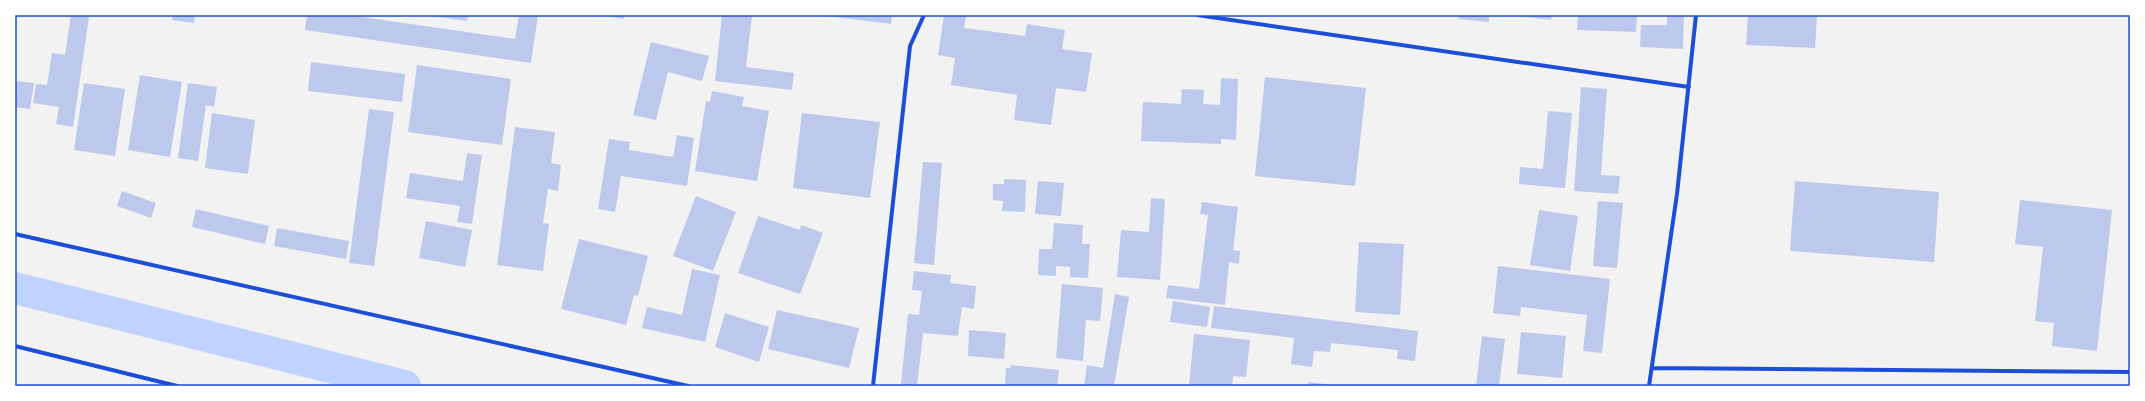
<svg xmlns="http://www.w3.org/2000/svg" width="2145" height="401" font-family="Montserrat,sans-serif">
	<rect width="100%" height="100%" fill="#f2f2f2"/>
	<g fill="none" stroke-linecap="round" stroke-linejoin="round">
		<path stroke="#bfd3fe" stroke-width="32" d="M15,288L405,386"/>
	</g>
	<path fill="#bdc9ec" d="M71,15L89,17L73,127L56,124L59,107L33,103L36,84L47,85L52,53L65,55Z
		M173,15H195L194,23L172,20Z
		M307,15H348L515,39L519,15H538L531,63L305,30Z
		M424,15H468L467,21Z
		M600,15H624V19Z
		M722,15H752L746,67L794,73L792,90L715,81Z
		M818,15H892L891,24Z
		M944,15H966L964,28L1025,36L1027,24L1065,30L1062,49L1092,53L1086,92L1056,88L1051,125L1014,120L1017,95L951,85L955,58L938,55Z
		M1459,15H1489V22L1459,19Z
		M1510,15H1552L1551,20Z
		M1578,15H1637L1636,32L1577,30Z
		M1667,15H1684L1683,49L1640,47L1641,25H1667Z
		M1748,15H1817L1815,48L1746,45Z
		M651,42L709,56L702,81L668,72L656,120L633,115Z
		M311,62L405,74L402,102L308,91Z
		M417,65L511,79L502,145L408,132Z
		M140,75L182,82L170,157L128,150Z
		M1265,77L1366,88L1355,186L1255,176Z
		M1221,78L1238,79L1236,140L1221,139V144L1141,141L1143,102L1181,104L1182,89L1204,90L1203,104L1220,105Z
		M15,81L34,83L30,109L15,107Z
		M84,83L125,89L115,156L74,150Z
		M188,83L217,87L214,107L206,105L198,161L178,158Z
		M1581,87L1607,89L1601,175L1620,176L1618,194L1574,191Z
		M712,91L744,97L742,106L769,111L757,181L695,171L706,101L710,102Z
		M369,109L394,112L374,266L349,263Z
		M1548,111L1572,113L1565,188L1519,184L1520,167L1543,169Z
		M212,113L255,120L248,174L205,168Z
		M802,113L880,122L870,198L793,188Z
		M515,127L555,132L551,163L561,165L558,191L548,189L543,223L549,224L543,271L497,265Z
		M677,135L694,138L687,186L621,176L615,212L598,209L609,139L630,142L629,150L673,157Z
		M467,153L482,155L472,224L457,222L460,206L406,198L410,173L463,181Z
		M923,162L942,163L934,265L914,263Z
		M1004,179L1026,180L1025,212L1002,211L1003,201L993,200V184H1004Z
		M1038,181L1064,183L1061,216L1035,214Z
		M1795,181L1939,192L1934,262L1790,251Z
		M122,191L156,203L151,218L117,206Z
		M696,196L736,212L713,271L673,256Z
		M1151,198L1165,199L1160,280L1117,277L1121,230L1149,232Z
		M2020,200L2112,210L2097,351L2052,346L2054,323L2035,321L2043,247L2015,244Z
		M1598,201L1623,203L1617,268L1593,266Z
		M1202,202L1238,207L1233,250L1240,251L1239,264L1229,262L1225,305L1166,298L1168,285L1199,289L1208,215L1200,214Z
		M196,209L269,226L265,244L192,227Z
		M1539,210L1578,216L1570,271L1530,265Z
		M758,216L800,230L801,225L823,233L800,294L738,273Z
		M426,221L472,230L465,267L419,258Z
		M1054,223L1083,225L1082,244H1090L1088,278L1070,277V267L1056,266V276L1038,275L1039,249H1052Z
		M277,228L349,241L346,259L274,246Z
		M579,239L648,256L638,296L634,295L626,325L561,309Z
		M1359,242L1404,244L1400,315L1355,312Z
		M1498,266L1610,279L1602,353L1583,351L1587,315L1521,307L1520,316L1493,313Z
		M692,269L720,275L705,342L642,328L647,307L682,315Z
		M914,271L951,275L950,283L976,286L974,309L962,307L958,336L923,333L917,386L901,385L908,314L919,315L922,291L912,290Z
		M1062,284L1103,288L1100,321L1086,320L1083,361L1056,358Z
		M1115,294L1129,297L1114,386H1084L1087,365L1103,368Z
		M1173,301L1210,307L1207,327L1170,322Z
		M1214,306L1418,331L1415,361L1397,359L1398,350L1331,343L1330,352L1314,351L1312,367L1291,364L1294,338L1211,328Z
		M777,310L859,328L849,368L768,349Z
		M725,313L769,327L759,362L715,347Z
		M969,330L1006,333L1004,359L968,356Z
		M1521,332L1566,336L1562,378L1517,374Z
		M1194,334L1250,340L1246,377L1233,376L1232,386H1189Z
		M1482,336L1505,339L1499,386H1476Z
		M1010,365L1059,370L1057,386H1005L1006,368H1011Z
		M1308,382L1334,385V386H1308Z"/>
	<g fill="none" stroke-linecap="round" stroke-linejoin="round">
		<path stroke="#1d4ed8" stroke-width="4" d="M1197,15L1689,87
			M15,234L688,386
			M15,346L177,386
			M1652,368L2130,372
			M873,386L910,46L924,15
			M1649,386L1677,194L1696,15"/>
	</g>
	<rect width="2145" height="401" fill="none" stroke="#ffffff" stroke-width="32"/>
	<rect x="16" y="16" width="2113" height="369" fill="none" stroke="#1d4ed8" stroke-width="1.5"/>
</svg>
